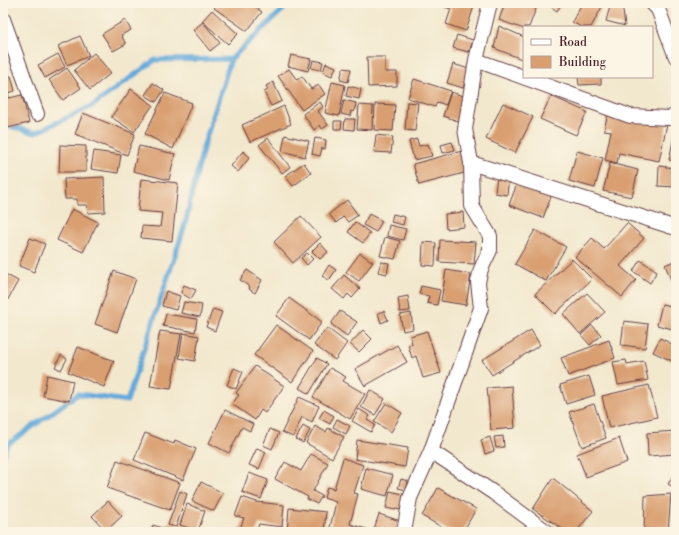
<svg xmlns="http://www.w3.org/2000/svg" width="679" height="535" font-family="'Libre Bodoni',serif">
	<rect width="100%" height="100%" fill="#fcf5e5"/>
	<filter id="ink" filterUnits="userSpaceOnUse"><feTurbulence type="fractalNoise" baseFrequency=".025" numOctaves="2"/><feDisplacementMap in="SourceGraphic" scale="8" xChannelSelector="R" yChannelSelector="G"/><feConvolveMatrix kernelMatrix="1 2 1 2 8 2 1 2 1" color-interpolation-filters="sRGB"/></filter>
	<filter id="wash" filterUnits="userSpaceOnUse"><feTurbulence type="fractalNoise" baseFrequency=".012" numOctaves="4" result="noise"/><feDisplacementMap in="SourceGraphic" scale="16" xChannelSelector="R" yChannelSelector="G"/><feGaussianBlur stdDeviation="0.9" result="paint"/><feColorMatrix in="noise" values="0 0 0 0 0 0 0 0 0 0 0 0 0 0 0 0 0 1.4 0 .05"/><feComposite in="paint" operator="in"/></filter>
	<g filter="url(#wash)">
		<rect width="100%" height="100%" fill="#f2e8ce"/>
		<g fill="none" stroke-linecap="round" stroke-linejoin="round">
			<path stroke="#64a9da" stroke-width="5" d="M3,124L35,133L92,106L155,60L231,59
				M3,456L7,445L78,394L127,401L184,228L203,148L231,59L290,3"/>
		</g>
		<g id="blocks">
			<path fill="#d99f71" d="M218,3H250L262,12L247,31L214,8Z
				M432,3H475L466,31L446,24L451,9Z
				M505,3H538L529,27H524V29L499,20Z
				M545,3H562L557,11Z
				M582,3H604L591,27H581L572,22Z
				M611,3H622L625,26L606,21Z
				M212,10L238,34L228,44L202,21Z
				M125,20L131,30L121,35L126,44L113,51L102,34Z
				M203,22L220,43L210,51L193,30Z
				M499,26L524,37V60L494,48Z
				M457,35L473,40L469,52L453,48Z
				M80,36L89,56L67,65L58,46Z
				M94,53L111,73L90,90L74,70Z
				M58,54L65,67L45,78L38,65Z
				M291,55L311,59L308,71L288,66Z
				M3,57L7,76L3,77Z
				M367,57H385V72H397V86L368,87Z
				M313,60L323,62L321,70L311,68Z
				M326,63L336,67L332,76L323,72Z
				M453,64L469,69L463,88L447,83Z
				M67,68L81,88L63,100L49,80Z
				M343,68L351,69L348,82L340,80Z
				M289,69L297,80L302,76L311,89L319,85L325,94L302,110L278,76Z
				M11,76L15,91L8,93L9,98L22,95L29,123L3,129V77Z
				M578,77H601V84L579,85Z
				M414,79L451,91L446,105L437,102L435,107L408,98Z
				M273,82L282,101L271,106L264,92L268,90L266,86Z
				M332,82L345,85L339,116L325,113Z
				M153,83L164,90L156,102L145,95Z
				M348,86L361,89L359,99L346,96Z
				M131,89L153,105L134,132L111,117Z
				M451,92L469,98L461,122L443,116Z
				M165,93L192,103L173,149L145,134Z
				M551,96L587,112L576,135L540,119Z
				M344,100L356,103L354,112L351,111L350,116L341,114Z
				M320,102L323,107L318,111L328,125L322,129L320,125L314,130L303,114Z
				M407,102L418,103L415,131L405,130Z
				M503,103L533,117L515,153L486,139Z
				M375,104L395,105L393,131L374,130Z
				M359,105L373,106L372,130L357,129Z
				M284,106L291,124L250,142L242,125Z
				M83,113L135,134L127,155L75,134Z
				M608,113L667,124L659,161L619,153L617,163L605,160L611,131L604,130Z
				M345,119H355L354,130L344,129Z
				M334,121H342L341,129H334Z
				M675,131H676V161L669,160Z
				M285,135L309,141L305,157L282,151Z
				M376,135L393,137L391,153L374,152Z
				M268,138L290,167L282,173L259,145Z
				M315,138L326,140L325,149L322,148L320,156L312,154Z
				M417,139L419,146L428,144L432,156L414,160L409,141Z
				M452,142L455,150L443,153L441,145Z
				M60,145L86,146V172H59Z
				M139,146L175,154L169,180L133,171Z
				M94,151L121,155L118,173L91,169Z
				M243,151L250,157L238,172L231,166Z
				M462,151L468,172L419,185L413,164Z
				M577,151L603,158L595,188L569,181Z
				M304,163L311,173L293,186L285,176Z
				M610,163L638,170L632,197L603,191Z
				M659,166L676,168V187L658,186Z
				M497,175L509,176L507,195L495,193Z
				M104,177L105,212L88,213L87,205H77V199H65L64,179Z
				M141,179L178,183L172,241L141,238L142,226L160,227L162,213L138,211Z
				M518,181L552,194L543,218L509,205Z
				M347,200L358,215L348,222L343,217L336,223L329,214Z
				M72,209L98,222L83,252L57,240Z
				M463,212L464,227L446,229L445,214Z
				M369,214L382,221L376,232L363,225Z
				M393,214L405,217L403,225L391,222Z
				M301,216L321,237L293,263L274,242Z
				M355,222L370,233L363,243L348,232Z
				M627,223L644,238L620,266L636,280L622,297L575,257L592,238L604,249Z
				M389,225L406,229L403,240L387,236Z
				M535,230L566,247L546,281L515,264Z
				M385,237L400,241L395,259L380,256Z
				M30,238L45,244L34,272L19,266Z
				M440,240L476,242L474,264L439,262Z
				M423,242L436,243L435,266L422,265Z
				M320,243L328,252L320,259L312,251Z
				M307,253L313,259L307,265L301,258Z
				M360,253L373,262L359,281L346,272Z
				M572,259L592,279L555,314L535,294Z
				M640,260L657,271L650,283L633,271Z
				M676,260V291L665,265Z
				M381,262L389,263L387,274L378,272Z
				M329,265L336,270L329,280L322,276Z
				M247,270L262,280L255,293L249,289L250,287L240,280Z
				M446,270L471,274L466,305L441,301Z
				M114,271L136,279L117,332L95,324Z
				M3,273L18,281L5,305L3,304Z
				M344,275L360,289L352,298L348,294L344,299L332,289Z
				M184,285L196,290L191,299L181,293Z
				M421,286L440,290L437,305L427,303L429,296L419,294Z
				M166,291L180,296L176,310L162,306Z
				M587,293L605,312L580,334L563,314Z
				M408,296L410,311L400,312L398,298Z
				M289,298L322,322L309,340L276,316Z
				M184,302L202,305L200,317L181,313Z
				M662,304L676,307V330L657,325Z
				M213,309L222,312L215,331L206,327Z
				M340,311L357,322L347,336L331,324Z
				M384,311L388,320L381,323L378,313Z
				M411,313L413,329L403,331L400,315Z
				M166,314L197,319L195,332L163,326Z
				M624,321L648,324L645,348L621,345Z
				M276,325L313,351L292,382L254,355Z
				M592,325L601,335L590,345L581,335Z
				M327,328L347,343L335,360L314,345Z
				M363,330L372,339L359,352L350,344Z
				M531,330L540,345L492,375L482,360Z
				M160,331L181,334L171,389L150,386Z
				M427,331L441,373L423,378L416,356L412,358L408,345L412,344L410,336Z
				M183,333L199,336L195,361L179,358Z
				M660,338L676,346V363L653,352Z
				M609,340L615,358L568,376L561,358Z
				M397,345L407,362L365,386L355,369Z
				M78,347L114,361L104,387L68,372Z
				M61,355L67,359L61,370L55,367Z
				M317,358L327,364L309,394L299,388Z
				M626,360L627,364L644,361L648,380L618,385L613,362Z
				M255,366L284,386L265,413L261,410L255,420L232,404L239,395L236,393Z
				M234,368L243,372L236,389L227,385Z
				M330,368L346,377L343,381L365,394L350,419L313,397Z
				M47,375L73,381L69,401L43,396Z
				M589,376L595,395L566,404L560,385Z
				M649,385L657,417L609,428L602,396Z
				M512,386L515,428L491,430L487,388Z
				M370,390L385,399L375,415L361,407Z
				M299,397L319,406L312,422L302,417L293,437L282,432Z
				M386,403L402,413L391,432L374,422Z
				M594,404L606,438L582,447L569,412Z
				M359,409L370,416L367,420L375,425L371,432L352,421Z
				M225,410L253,424L250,431L242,427L229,453L209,443Z
				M324,410L334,416L330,424L319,418Z
				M337,419L350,426L346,434L333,427Z
				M303,426L310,430L303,443L296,439Z
				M315,426L326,432L328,428L344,437L332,458L306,443Z
				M270,429L279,433L272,449L263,445Z
				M676,431V454L648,456L647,433Z
				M145,433L174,444L175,440L196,449L183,480L134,460Z
				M503,436L504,447L496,448L494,437Z
				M490,437L494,451L485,454L481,440Z
				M619,438L627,462L586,477L577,454Z
				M357,440L408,448L405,467L355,459Z
				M257,448L266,452L259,469L249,465Z
				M311,454L328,463L313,491L322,496L317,504L307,499L308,497L275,479L285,462L301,471Z
				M343,458L363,465L354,493L358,494L350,524L370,530V532H329L336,502L324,498L327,487L334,489Z
				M117,460L180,483L170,510L107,488Z
				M366,468L393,475L387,496L361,489Z
				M249,473L268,480L261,499L242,492Z
				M675,473H676V489L668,484Z
				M553,478L593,511L576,532H567L533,509Z
				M401,479L408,481L406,490L398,488Z
				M201,482L223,493L214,511L192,501Z
				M438,488L476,509L463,532H451L422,516Z
				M180,491L187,494L176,527L168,525Z
				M390,491L407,495L403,510L395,509V510L386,508Z
				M671,494L668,532H644L645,496Z
				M242,497L257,502L284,505L282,527L259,524L256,532H239L244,518L235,516Z
				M108,501L122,516L106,531L92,516Z
				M187,504L205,511L198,531L180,525Z
				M289,508L326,512L324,532H287Z
				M379,514L400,521L397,532H373Z
				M153,525L174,532H151Z"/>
		</g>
	</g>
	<g filter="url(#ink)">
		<use href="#blocks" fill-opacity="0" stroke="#633d43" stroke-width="1"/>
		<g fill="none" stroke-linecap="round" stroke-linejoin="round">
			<defs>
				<path id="minor" d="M652,3L658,9L676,57
					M3,19L37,114
					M476,60L630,116L669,118L676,115
					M471,163L676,228
					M431,451L494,493L547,532
					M404,532L410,498L431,451L481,308L478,282L481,269L490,250V236L472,206L471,163L465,129L476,60L490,3"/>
			</defs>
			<use href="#minor" stroke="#633d43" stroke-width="16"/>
			<use href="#minor" stroke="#fff" stroke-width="14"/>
		</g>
	</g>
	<rect width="679" height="535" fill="none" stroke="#fcf5e5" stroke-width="16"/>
	<rect x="523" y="26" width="130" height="52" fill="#fcf5e5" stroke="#b59f9b"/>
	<rect x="531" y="39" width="20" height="6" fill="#ffffff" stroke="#b59f9b"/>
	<text x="559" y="46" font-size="12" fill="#4a1f2b">Road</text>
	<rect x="531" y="56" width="20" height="12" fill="#d99f71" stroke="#b59f9b"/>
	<text x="559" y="66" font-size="12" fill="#4a1f2b">Building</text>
</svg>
